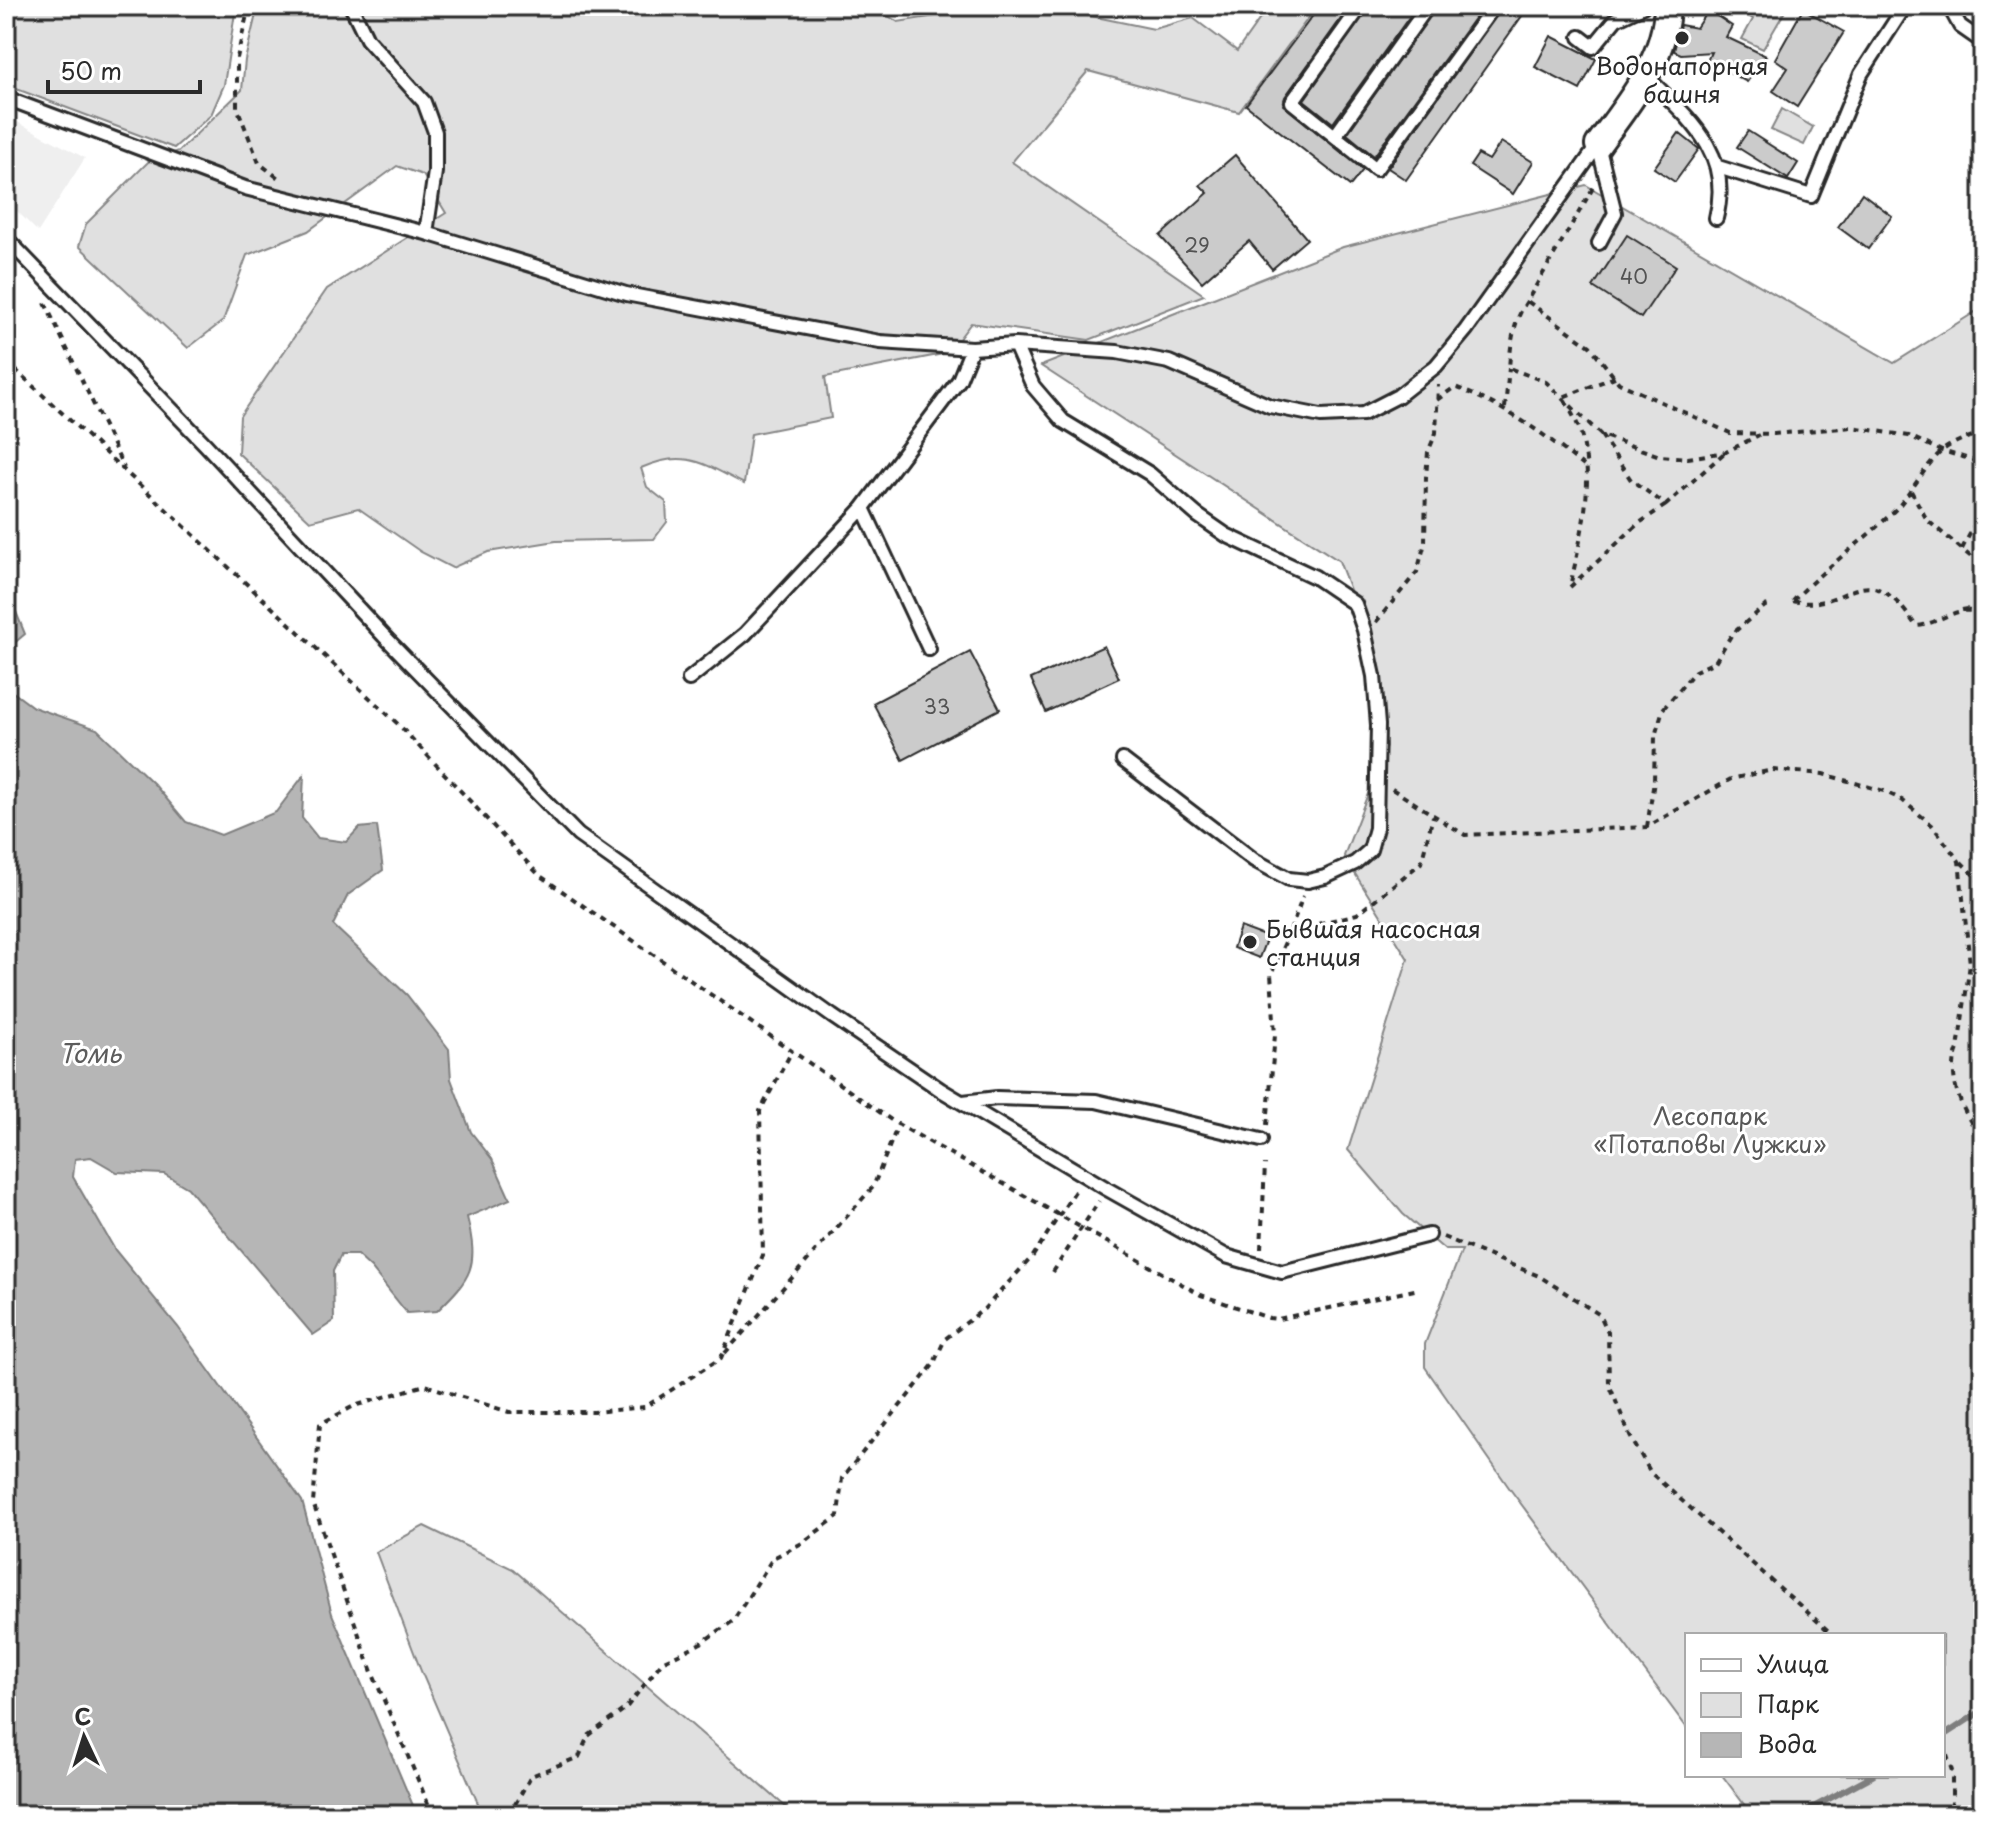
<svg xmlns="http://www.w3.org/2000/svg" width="1989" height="1821" font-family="'Playpen Sans',sans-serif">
	<rect width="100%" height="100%" fill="#fff"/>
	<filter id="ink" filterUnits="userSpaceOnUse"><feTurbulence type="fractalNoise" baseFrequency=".0125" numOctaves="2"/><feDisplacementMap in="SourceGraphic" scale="16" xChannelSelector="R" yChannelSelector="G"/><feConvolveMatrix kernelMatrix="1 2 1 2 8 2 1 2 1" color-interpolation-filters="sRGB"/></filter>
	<g filter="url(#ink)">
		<path fill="#efefef" d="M6,116L85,158L38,232L6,200Z"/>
		<path fill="#e0e0e0" stroke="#868686" stroke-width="2" d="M6,6H236L224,85L211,115L174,148L6,85Z
			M258,6H872L898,22L948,14L953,6H1061L1067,11L1154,29L1193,18L1237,51L1269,6H1317L1239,112L1088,71L1012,162L1204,295L1089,340L971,323L948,353L825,377L831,418L751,434L744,484C704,464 686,448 641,468L647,487L666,502L667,522L654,539L556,541L488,552L452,568L421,552L358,508L310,521L238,453L240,416L327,289L446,213L423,175L397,166L308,231L247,255L223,321L188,348L79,246L86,224L148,162L179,151L242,90L245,60Z
			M1739,6H1779L1785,11L1763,49L1742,39L1753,19L1737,9Z
			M1782,109L1813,127L1804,145L1771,130Z
			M1586,185L1894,363L1983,307V1815H1752L1722,1775H1943V1635H1687V1728L1510,1489L1425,1367V1344L1462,1250H1445L1403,1214L1348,1150L1408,959L1344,856L1386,747L1376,659L1339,561L1041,366L1343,247Z
			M424,1526L513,1569L795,1815H483L421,1671L376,1552Z"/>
		<path fill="#b6b6b6" stroke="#7e7e7e" stroke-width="2" d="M6,606L16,612L25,634L6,650Z
			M6,687L33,707L97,729L154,784L186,822L221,835L276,812L304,775L302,818L318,838L346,842L359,828L377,826L383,870L348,895L333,925L407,995L449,1049L451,1079L471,1132L492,1159L510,1199L467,1217C479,1267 472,1277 437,1311L407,1313L371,1268L357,1255H341L333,1271L334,1321L313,1335L188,1188L164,1174L117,1172L91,1157L75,1159L73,1177L115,1250L178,1327L302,1501L332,1614L417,1815H6Z"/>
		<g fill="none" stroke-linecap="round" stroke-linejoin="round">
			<path stroke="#7e7e7e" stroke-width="6" d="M1943,1736L1983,1710
				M1799,1815L1873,1775"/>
		</g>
		<path fill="#cbcbcb" stroke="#2b2b2b" stroke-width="2" d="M1320,6H1350L1285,97L1283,105L1363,170L1350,186L1246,105Z
			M1370,6H1417L1333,123L1304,100Z
			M1437,6H1483L1374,156L1347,134Z
			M1503,6H1529L1406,180L1388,168Z
			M1803,9L1844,32L1797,107L1773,91L1788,68L1775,59Z
			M1708,10L1732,26L1726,37L1766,56L1747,82L1707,61L1711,52L1681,54L1674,51L1680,25L1696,28Z
			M1551,36L1596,59L1580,90L1535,67Z
			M1748,131L1798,163L1788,179L1737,147Z
			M1679,133L1699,149L1675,182L1654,168Z
			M1501,142L1533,162L1513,194L1470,166L1478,154L1489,160Z
			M1235,155L1307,239L1272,269L1249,241L1202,282L1160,236L1208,193L1200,185Z
			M1862,193L1892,216L1868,249L1838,227Z
			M1627,235L1676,266L1641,318L1593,287Z
			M1104,646L1119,678L1046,712L1031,679Z
			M970,652L1000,709L903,760L873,703Z
			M1240,927L1267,937L1259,958L1233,948Z"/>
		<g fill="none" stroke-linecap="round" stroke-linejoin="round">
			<defs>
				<path id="service" d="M351,6L367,39L424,102L435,132V172L426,233
					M1361,6L1292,102L1376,169L1494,6
					M1949,6L1960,26L1983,42
					M1580,37L1593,47L1616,19L1643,6
					M1646,76C1688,118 1733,152 1716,218
					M6,98L245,188L426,233L626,294L880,342L972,348L1015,345L1117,352L1169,362L1270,406L1321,416L1363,414L1398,396L1436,366L1466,330L1598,145
					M1335,136L1428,6
					M1598,145L1615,213L1599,243
					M1718,167L1811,196L1861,74L1905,6
					M6,238L205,444L384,636L578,835L832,1016L941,1090L1107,1189L1226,1256L1282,1272L1429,1235
					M1015,345L1033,386L1063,421L1150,474L1197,515L1226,535L1315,577L1355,604L1364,630L1374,676L1378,725L1376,828L1370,850L1355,863L1325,877L1308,881L1289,879L1254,860L1123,760
					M863,508L929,649
					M689,679L745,634L863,508L959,380L972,348
					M963,1102L997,1098L1096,1101L1261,1140"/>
				<path id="minor" d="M1598,145C1628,103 1666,60 1667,6"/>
			</defs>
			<use href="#service" stroke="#2b2b2b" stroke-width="18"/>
			<use href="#minor" stroke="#2b2b2b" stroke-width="30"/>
			<path stroke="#2b2b2b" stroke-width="4" stroke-dasharray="6 6" stroke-linecap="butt" d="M249,6L237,58V107L259,163L281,180
				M1593,188L1527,301L1590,346L1619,383L1730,433L1774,434L1852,427L1909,436L1942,451L1983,463
				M1527,301C1513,322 1511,343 1509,368L1546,382L1601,435L1660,456L1688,458L1726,452L1759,435
				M45,303L124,468
				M6,361L399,725L539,875L894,1122L1201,1295L1269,1318L1278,1319L1419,1289
				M1615,377L1563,397C1568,407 1576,419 1580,431C1596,482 1581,536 1570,587L1638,524L1666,505
				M1437,400L1455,387C1506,407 1542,432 1584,466
				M1505,408L1509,368
				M1601,435L1631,480L1666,505L1724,453
				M1911,491L1927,520L1983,567
				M1962,549L1983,509
				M1793,601C1825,567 1863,542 1896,509C1912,492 1926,464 1943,450C1954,442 1970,436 1983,433
				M1793,601C1851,614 1863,548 1916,626C1939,625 1960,601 1983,615
				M1962,610L1983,606
				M1376,622L1417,572L1425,543L1426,477L1428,452L1436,433L1438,385
				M1392,789L1465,835L1647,827L1731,779L1773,770L1823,774L1884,791L1902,800L1932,825L1959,861L1970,964L1958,1049C1945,1080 1965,1116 1983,1140
				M1647,827L1654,781L1655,736L1663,709L1695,671L1715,662L1732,634L1765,606L1772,604
				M1961,862L1983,884
				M1290,931L1303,896
				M1267,1125L1275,1035L1271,974L1290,931L1357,914L1421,863L1433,816
				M1443,1237L1539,1276L1600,1315L1608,1332L1609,1384L1630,1436L1651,1473L1833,1635
				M1261,1249L1265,1164
				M1053,1272L1099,1201
				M725,1353L873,1187L898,1125
				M1943,1743L1952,1771V1815
				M433,1815L372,1672L313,1503L320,1424L354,1406L425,1385L509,1412H594L645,1407L721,1358L763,1255L760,1111L792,1051
				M509,1815L531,1776L579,1757L588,1736L626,1708L662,1662L701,1643L733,1621L773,1558L802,1543L838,1516L842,1478L933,1365L945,1339L984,1309L1033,1256L1077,1188"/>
			<use href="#service" stroke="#fff" stroke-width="12"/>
			<use href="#minor" stroke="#fff" stroke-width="24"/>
		</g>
	</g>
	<g fill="#2b2b2b" stroke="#fff" stroke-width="3">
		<circle cx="1682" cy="38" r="8"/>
		<circle cx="1250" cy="942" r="8"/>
	</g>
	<g text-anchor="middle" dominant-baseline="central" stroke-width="6" stroke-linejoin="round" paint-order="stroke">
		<g font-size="20" fill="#535353">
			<text x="1197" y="245">29</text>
			<text x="1634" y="276">40</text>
			<text x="937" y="706">33</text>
		</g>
		<g font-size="24" fill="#2b2b2b" stroke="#fff">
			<text x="1682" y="65">Водонапорная<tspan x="1682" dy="28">башня</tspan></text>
			<text x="1266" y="928" text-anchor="start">Бывшая насосная<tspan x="1266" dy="28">станция</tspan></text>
		</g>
		<g font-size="24" fill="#585858" stroke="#fff">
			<text x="1710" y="1115">Лесопарк<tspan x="1710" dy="28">«Потаповы Лужки»</tspan></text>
		</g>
		<g font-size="26" font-style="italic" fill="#5c5c5c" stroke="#fff">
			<text x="90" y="1052">Томь</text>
		</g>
	</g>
	<rect width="1989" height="1821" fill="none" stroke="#fff" stroke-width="32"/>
	<rect x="16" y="16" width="1957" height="1789" fill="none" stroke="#2b2b2b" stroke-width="3" filter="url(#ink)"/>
	<rect x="1685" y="1633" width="260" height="144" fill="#ffffff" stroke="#aaaaaa" stroke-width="2"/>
	<rect x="1701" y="1659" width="40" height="12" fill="#ffffff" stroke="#aaaaaa" stroke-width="2"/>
	<text x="1757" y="1673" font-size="24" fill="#2b2b2b">Улица</text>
	<rect x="1701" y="1693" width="40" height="24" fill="#e0e0e0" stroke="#aaaaaa" stroke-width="2"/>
	<text x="1757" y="1713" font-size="24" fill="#2b2b2b">Парк</text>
	<rect x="1701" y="1733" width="40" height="24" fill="#b6b6b6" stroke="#aaaaaa" stroke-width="2"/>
	<text x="1757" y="1753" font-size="24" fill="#2b2b2b">Вода</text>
	<g transform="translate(84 1737) rotate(356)" stroke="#ffffff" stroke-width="6" paint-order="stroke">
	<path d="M0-6L14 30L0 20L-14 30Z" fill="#2b2b2b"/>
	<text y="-12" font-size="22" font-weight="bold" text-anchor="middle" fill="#2b2b2b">С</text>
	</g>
	<path d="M48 80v12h152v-12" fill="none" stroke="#2b2b2b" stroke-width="4"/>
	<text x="60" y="80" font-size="24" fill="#2b2b2b" stroke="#ffffff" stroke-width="6" paint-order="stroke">50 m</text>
</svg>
